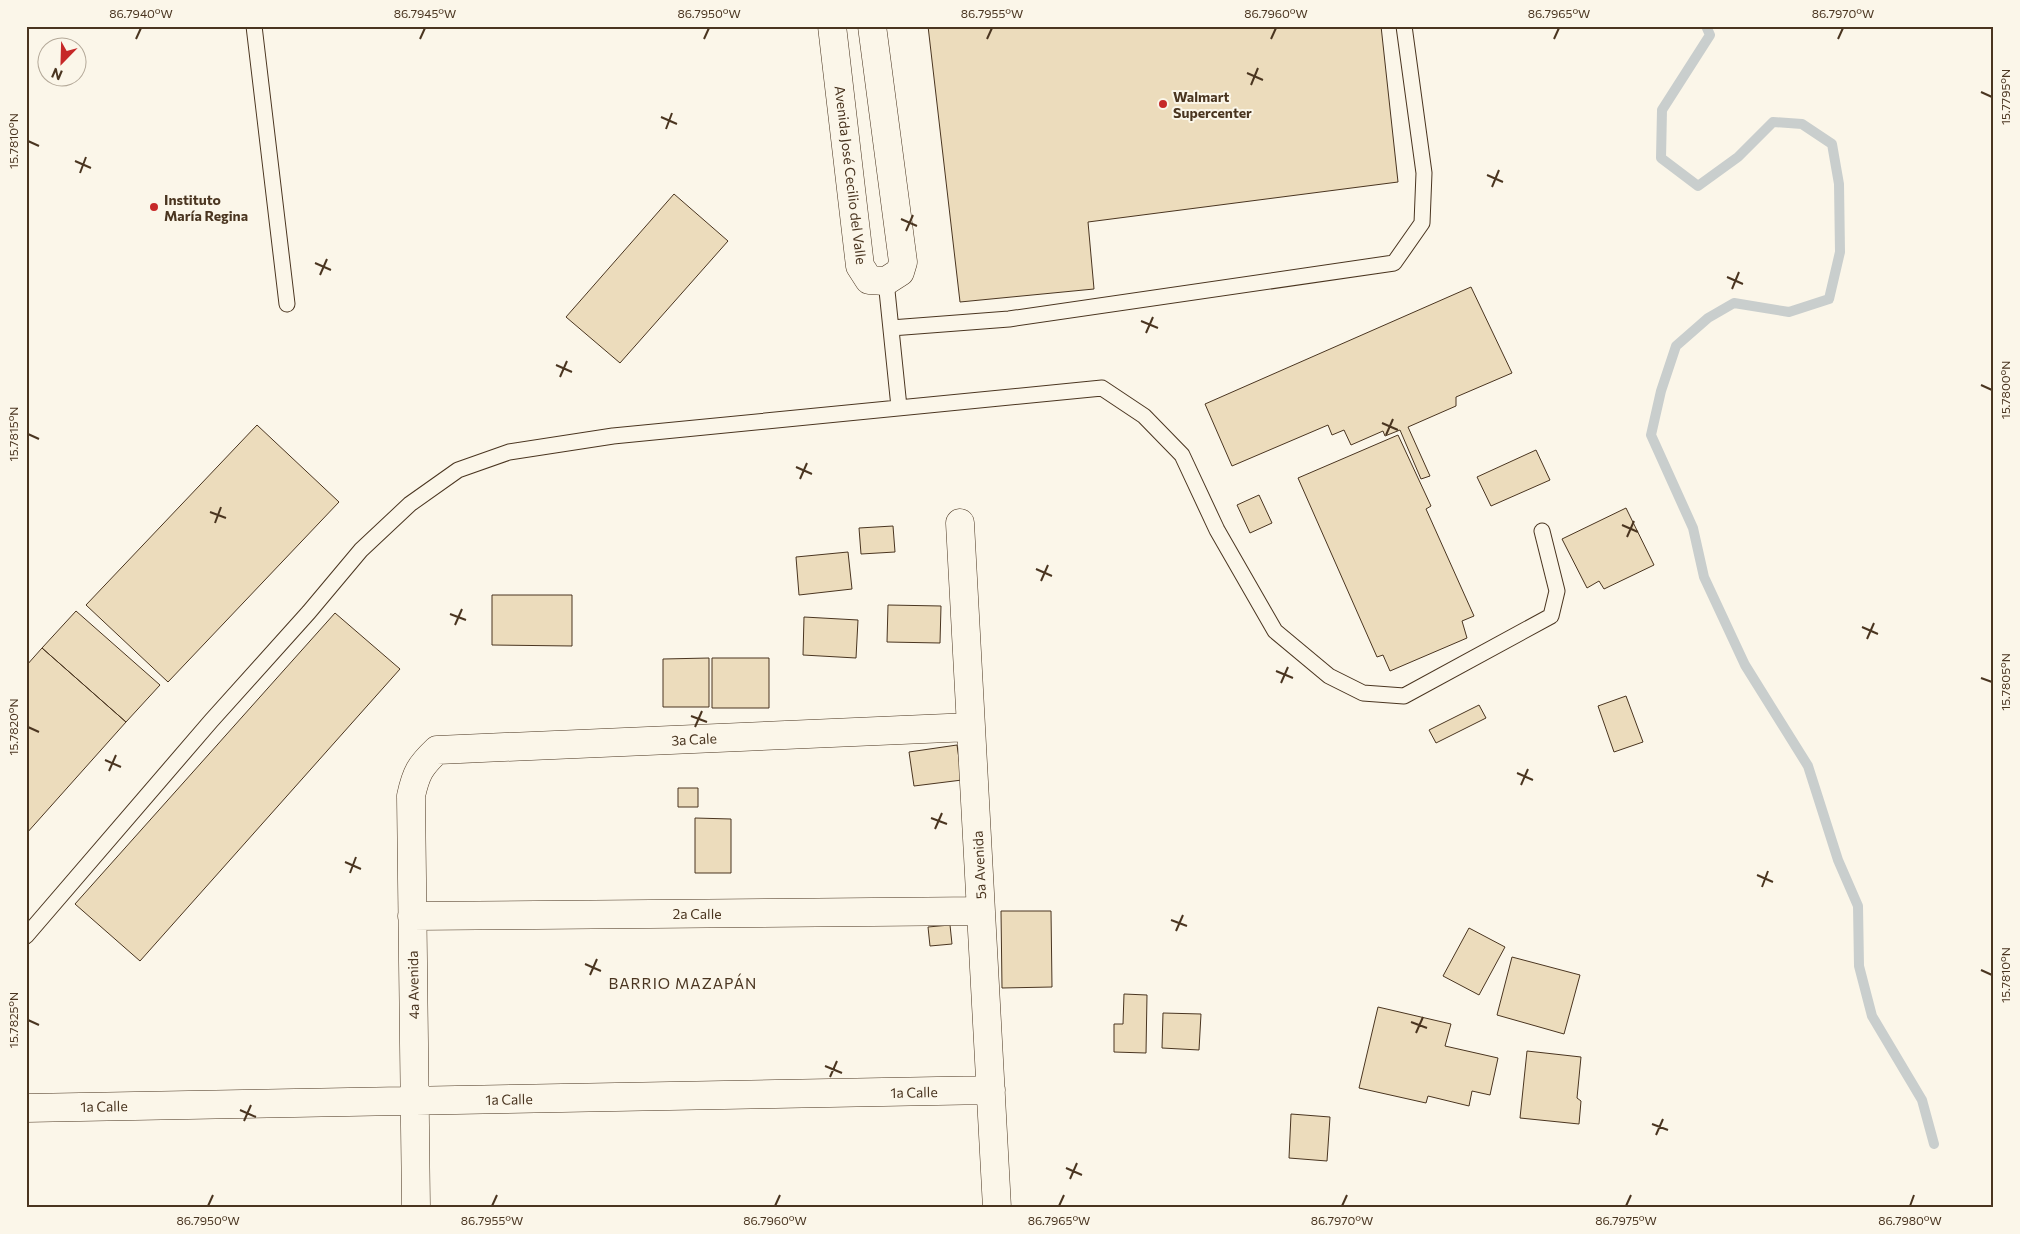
<svg xmlns="http://www.w3.org/2000/svg" width="2020" height="1234" font-family="Commissioner,sans-serif">
	<rect width="100%" height="100%" fill="#fbf6e9"/>
	<g fill="none" stroke-linecap="round" stroke-linejoin="round">
		<path stroke="#c9cecd" stroke-width="10" d="M1706,26L1710,35L1662,110L1661,158L1698,186L1738,157L1773,122L1802,124L1832,144L1839,184L1840,252L1829,299L1789,312L1734,303L1708,318L1676,346L1661,391L1651,435L1693,528L1704,577L1745,665L1808,766L1838,860L1858,906L1859,966L1872,1016L1922,1100L1934,1144"/>
	</g>
	<path fill="#ecdcbc" stroke="#4a3520" d="M928,26H1381L1398,182L1088,222L1094,289L960,302Z
		M674,194L728,241L620,363L566,317Z
		M1471,287L1512,373L1456,397V406L1408,427L1430,476L1421,479L1400,430L1385,436L1383,431L1351,445L1344,430L1332,435L1328,425L1232,466L1205,404Z
		M257,425L339,502L168,682L86,605Z
		M1398,435L1431,506L1426,509L1474,616L1462,621L1467,638L1390,671L1383,655L1377,657L1298,478Z
		M1536,450L1550,480L1491,506L1477,477Z
		M1259,495L1272,523L1250,533L1237,505Z
		M1626,508L1654,565L1604,589L1599,581L1587,588L1562,539Z
		M893,526L895,552L861,554L859,528Z
		M848,552L852,589L799,595L796,557Z
		M492,595H572V646L492,645Z
		M888,605L941,606L940,643L887,642Z
		M76,611L160,685L126,722L42,648Z
		M335,613L400,669L140,961L75,904Z
		M804,617L858,620L856,658L803,655Z
		M42,648L126,722L26,834V666Z
		M709,658V707H663V659Z
		M712,658H769V708H712Z
		M1626,696L1643,742L1614,752L1598,706Z
		M1479,705L1486,718L1436,743L1429,730Z
		M957,745L962,780L914,786L909,752Z
		M678,788H698V807H678Z
		M695,818L731,819V873H695Z
		M1001,911H1051L1052,987L1002,988Z
		M950,925L952,944L930,946L928,927Z
		M1469,928L1505,947L1479,995L1443,976Z
		M1512,957L1580,975L1564,1034L1497,1015Z
		M1124,994L1147,995L1146,1053L1114,1052V1024H1123Z
		M1378,1007L1451,1024L1445,1046L1498,1058L1490,1095L1472,1091L1469,1106L1428,1096L1426,1103L1359,1088Z
		M1163,1013L1201,1014L1199,1050L1162,1048Z
		M1527,1051L1581,1057L1577,1098L1581,1101L1579,1124L1520,1118Z
		M1291,1114L1330,1117L1327,1161L1289,1158Z"/>
	<g fill="none" stroke-linecap="round" stroke-linejoin="round">
		<defs>
			<path id="service" d="M254,26L287,304
				M886,281L899,407
				M891,328L1009,319L1394,263L1422,223L1424,173L1404,26
				M26,936L211,721L309,612L361,550L410,504L458,470L509,452L613,436L1102,388L1144,416L1182,455L1217,530L1275,631L1329,676L1363,693L1404,696L1551,616L1557,591L1542,531"/>
			<path id="minor" d="M832,26L860,266L869,280L886,281L900,272L903,262L872,26
				M960,523L997,1208
				M412,916L981,911
				M26,1108L991,1090
				M416,1208L411,796C416,773 420,766 437,750L971,727"/>
		</defs>
		<use href="#service" stroke="#4a3520" stroke-width="17"/>
		<use href="#minor" stroke="#4a3520" stroke-width="29"/>
		<use href="#service" stroke="#fbf6e9" stroke-width="15"/>
		<use href="#minor" stroke="#fbf6e9" stroke-width="28"/>
	</g>
	<path fill="none" stroke="#4a3520" stroke-width="2" d="M136,39L141,28M420,39L425,28M704,39L709,28M987,39L992,28M1271,39L1276,28M1554,39L1559,28M1838,39L1843,28M1247,73L1263,80M1251,85L1258,68M1981,92L1992,97M661,117L677,124M666,129L672,113M28,141L39,146M75,161L91,168M80,173L86,157M1487,175L1503,182M1492,187L1499,170M901,219L917,226M906,231L913,215M315,263L331,270M320,275L327,259M1727,277L1743,284M1732,289L1739,272M1141,321L1158,328M1146,333L1153,317M556,365L572,372M560,377L567,361M1981,385L1992,390M1382,423L1398,430M28,434L39,439M1386,435L1393,419M796,467L812,474M800,479L807,463M210,512L226,518M215,523L221,507M1622,525L1638,532M1627,537L1634,521M1036,569L1052,576M1041,581L1048,565M450,614L466,620M455,625L462,609M1862,627L1878,634M1867,639L1874,623M1276,671L1293,678M1981,678L1992,682M1281,683L1288,667M691,716L707,722M28,727L39,732M695,727L702,711M105,760L121,767M109,771L116,755M1517,773L1533,780M1521,785L1528,769M931,818L947,824M935,829L942,813M345,862L361,869M350,873L356,857M1757,875L1773,882M1762,887L1768,871M1171,920L1187,926M1176,931L1183,915M585,964L601,971M1981,970L1992,975M590,975L597,959M28,1020L39,1025M1411,1022L1427,1028M1416,1033L1423,1017M825,1066L842,1073M830,1077L837,1061M240,1110L256,1117M244,1121L251,1105M1652,1124L1668,1130M1656,1135L1663,1119M1066,1168L1082,1175M1070,1179L1077,1163M208,1206L213,1195M492,1206L497,1195M775,1206L780,1195M1059,1206L1064,1195M1342,1206L1347,1195M1626,1206L1631,1195M1910,1206L1914,1195"/>
	<g fill="#c62828" stroke="#fbf6e9" stroke-width="2">
		<circle cx="1163" cy="104" r="5"/>
		<circle cx="154" cy="207" r="5"/>
	</g>
	<g text-anchor="middle" dominant-baseline="central" stroke-width="4" stroke-linejoin="round" paint-order="stroke">
		<g font-size="14" font-weight="bold" fill="#4a3520" stroke="#fbf6e9" text-anchor="start">
			<text x="1173" y="96">Walmart<tspan x="1173" dy="16">Supercenter</tspan></text>
			<text x="164" y="199">Instituto<tspan x="164" dy="16">María Regina</tspan></text>
		</g>
		<g font-size="14" fill="#4a3520" stroke="#fbf6e9">
			<text transform="translate(851 175) rotate(83)">Avenida José Cecilio del Valle</text>
			<text transform="translate(694 739) rotate(-3)">3a Cale</text>
			<text transform="translate(979 865) rotate(-93)">5a Avenida</text>
			<text x="697" y="913">2a Calle</text>
			<text transform="translate(413 985) rotate(-91)">4a Avenida</text>
			<text transform="translate(914 1092) rotate(-1)">1a Calle</text>
			<text transform="translate(509 1099) rotate(-1)">1a Calle</text>
			<text transform="translate(104 1106) rotate(-1)">1a Calle</text>
		</g>
		<g font-size="15" letter-spacing="1" fill="#4a3520" stroke="#fbf6e9">
			<text x="683" y="983">BARRIO MAZAPÁN</text>
		</g>
	</g>
	<rect width="2020" height="1234" fill="none" stroke="#fbf6e9" stroke-width="55"/>
	<g transform="translate(62 62) rotate(203)"><circle r="24" fill="#fbf6e9" stroke="#b4a999"/>
	<path d="M0-4L9 19L0 12L-9 19Z" fill="#c62828"/>
	<text y="-8" font-size="14" font-weight="bold" text-anchor="middle" fill="#4a3520">N</text>
	</g>
	<rect x="28" y="28" width="1964" height="1178" fill="none" stroke="#4a3520" stroke-width="2"/>
	<g font-size="12" text-anchor="middle" fill="#4a3520">
		<text x="141" y="18">86.7940°W</text>
		<text x="425" y="18">86.7945°W</text>
		<text x="709" y="18">86.7950°W</text>
		<text x="992" y="18">86.7955°W</text>
		<text x="1276" y="18">86.7960°W</text>
		<text x="1559" y="18">86.7965°W</text>
		<text x="1843" y="18">86.7970°W</text>
		<text transform="translate(2006 97) rotate(-90)" y="4">15.7795°N</text>
		<text transform="translate(14 141) rotate(-90)" y="4">15.7810°N</text>
		<text transform="translate(2006 390) rotate(-90)" y="4">15.7800°N</text>
		<text transform="translate(14 434) rotate(-90)" y="4">15.7815°N</text>
		<text transform="translate(2006 682) rotate(-90)" y="4">15.7805°N</text>
		<text transform="translate(14 727) rotate(-90)" y="4">15.7820°N</text>
		<text transform="translate(2006 975) rotate(-90)" y="4">15.7810°N</text>
		<text transform="translate(14 1020) rotate(-90)" y="4">15.7825°N</text>
		<text x="208" y="1225">86.7950°W</text>
		<text x="492" y="1225">86.7955°W</text>
		<text x="775" y="1225">86.7960°W</text>
		<text x="1059" y="1225">86.7965°W</text>
		<text x="1342" y="1225">86.7970°W</text>
		<text x="1626" y="1225">86.7975°W</text>
		<text x="1910" y="1225">86.7980°W</text>
	</g>
</svg>
